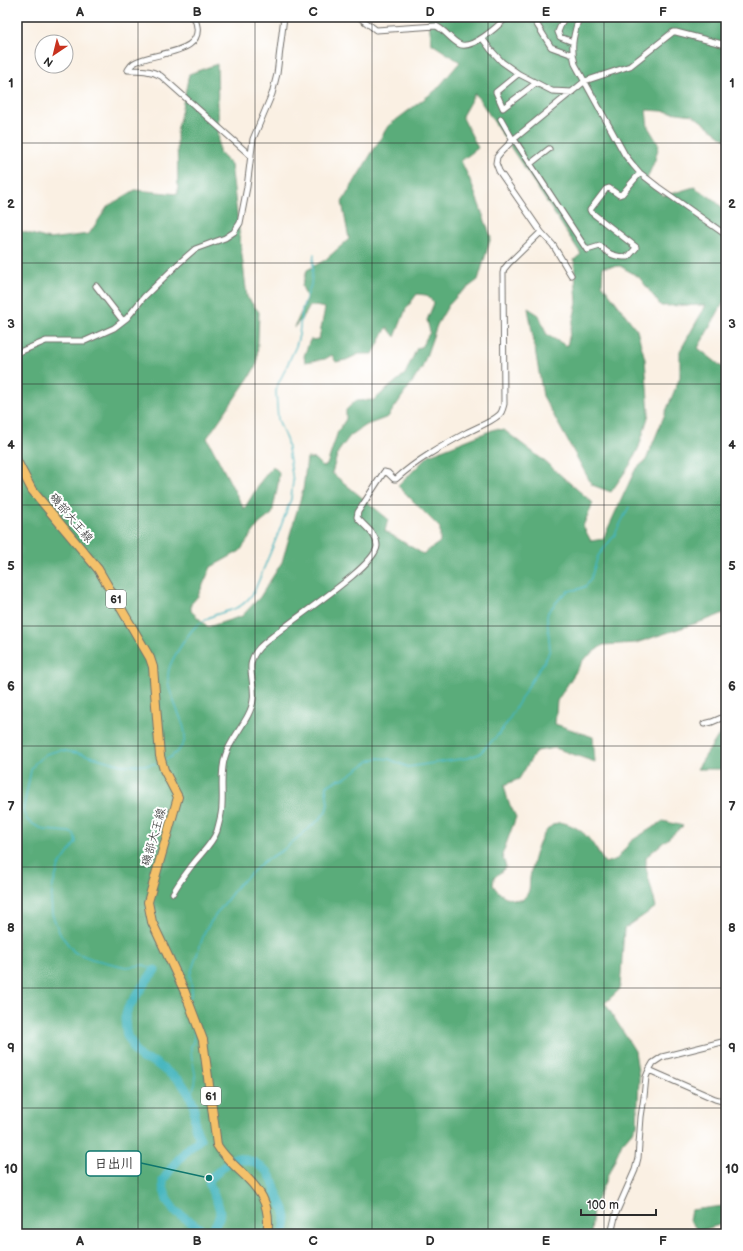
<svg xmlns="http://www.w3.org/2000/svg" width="743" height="1251" font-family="'Balsamiq Sans','Klee One',sans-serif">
	<rect width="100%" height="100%" fill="#fff"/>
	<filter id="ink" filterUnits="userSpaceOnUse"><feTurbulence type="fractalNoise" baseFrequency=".025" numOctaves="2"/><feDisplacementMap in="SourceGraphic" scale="8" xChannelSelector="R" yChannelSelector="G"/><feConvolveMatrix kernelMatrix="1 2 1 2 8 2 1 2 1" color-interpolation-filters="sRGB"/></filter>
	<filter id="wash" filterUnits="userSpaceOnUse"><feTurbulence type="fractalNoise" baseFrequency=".012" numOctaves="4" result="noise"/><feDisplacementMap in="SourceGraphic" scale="16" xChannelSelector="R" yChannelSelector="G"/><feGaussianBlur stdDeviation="0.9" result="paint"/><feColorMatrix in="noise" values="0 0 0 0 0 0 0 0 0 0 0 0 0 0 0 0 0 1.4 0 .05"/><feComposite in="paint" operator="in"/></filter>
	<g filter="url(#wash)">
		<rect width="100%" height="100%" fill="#faf0e3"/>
		<path fill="#5aac7a" stroke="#426c52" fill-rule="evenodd" d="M428,17H726V140L693,115L662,111L646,110L648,127L659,145L655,160L646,181L664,196L694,187L713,199L726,211V298L698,348L726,370V612L712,618L636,643L603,645L584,659L557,701L555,724L593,737L595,762L555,748L536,751L519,779L504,785L508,801L516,817L502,855L506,867L494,878L493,885C500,896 509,900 522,900C525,897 528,894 529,890C530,886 529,882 530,878C532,862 542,818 564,823C587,829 593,845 605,863L617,859L631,841L663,821L683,826L646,857V868L656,907L624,929L620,989L605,1003L635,1051L639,1078L637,1126L622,1143L593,1209L591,1234H17V230L49,239L89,234L108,206L135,190L178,194L177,132L189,74L217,64L219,152L231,164L247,297L259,312L257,364L250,376L207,438L244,509L261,481L273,466L279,472L278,484L272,514L259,524L240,551L211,567L198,596L191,604V611L208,627L242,616L260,597L282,562L303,490L307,458L315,459L323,467L327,465L338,431L346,419V410L355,401L374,400L405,374L417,348L421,347L430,332L427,320L434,303L426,295L417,294L406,309L395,337L387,327L373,354H359L346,360L336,362L332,355L325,359L305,362L304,356L310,340L319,339L325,308L315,306H310L306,313L294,328L307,299L302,286L307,270L325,260L349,239L342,202L388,126L436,90L460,62L432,44ZM475,93L581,254L574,260L577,303L567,346L547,335L539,315L528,308L543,396L592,485L611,492L630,465L639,447L649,414L645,359L637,330L602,284L603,267L620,266L639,277L661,306L706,305L680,351V377L646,460L635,470L603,539L591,541L583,526L593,503L543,460L504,430L495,429L429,455L398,486L440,528V542L423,554L385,531L388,519L332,473L338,452L350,436L364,426L388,417L422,368L437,325L448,306L458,295L478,280L491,237L470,180L461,161L478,148L462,116Z
			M726,726V769H697L722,730Z
			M726,1201V1223L699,1231L689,1221L691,1210L723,1206Z"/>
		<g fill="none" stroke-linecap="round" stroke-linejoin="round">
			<path stroke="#45b5be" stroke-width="1.5" d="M164,761C171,757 181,750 184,742C191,724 160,691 170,666C173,657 188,634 195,627C198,624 205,620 210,617C230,608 239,613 254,592L278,534L291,499L293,481L287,442L278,419L276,392L277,386L284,372L296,346L299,335L302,309L311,285L314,254
				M155,970L144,965L126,967L92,959L74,952L60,934L52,914L51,900L53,885L59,866L76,842L74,834L69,832L45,830L36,826L27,820L23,811L31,770L35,763L46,754L60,750L82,754L122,765H147L159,763
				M190,998L192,990L190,975L205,931L212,920L238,885L245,879L263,862L283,850L320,819L326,811L328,804L326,789L327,786L337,780L345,778L369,761L378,758L389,759L408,767L467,758L479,754L497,736L507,723L527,688L547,657L550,649L547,617L548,612L561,597L568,591L579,589L586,586L591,578L598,556L614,536L629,507
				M186,1002L184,1005V1009L190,1017
				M189,1094C203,1081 190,1064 191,1048C191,1042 191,1048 193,1042C194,1037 195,1031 194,1026"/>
			<path stroke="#45b5be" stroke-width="9" d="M155,970L147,980L128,1008L125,1018L126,1030L127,1036L132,1043L134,1050L139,1056L143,1059L154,1062L181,1082L189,1094L194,1105L195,1127L200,1139L187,1150L173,1166L163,1180V1186L167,1200L175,1211L201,1229L206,1231L211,1230C231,1209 211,1200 209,1180L232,1159L237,1158L254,1162L260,1166L268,1172L273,1182L277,1194L284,1209L286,1218L284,1234"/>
		</g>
	</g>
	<g filter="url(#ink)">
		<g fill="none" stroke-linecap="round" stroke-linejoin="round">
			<defs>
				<path id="street" d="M194,17C212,56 153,51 134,63C131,65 130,67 128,70C140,70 151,70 161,76L251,156
					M359,17L376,30L436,26C445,30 450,39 459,44C471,51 498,26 507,17
					M564,17L558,32L560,37L573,42
					M579,17C574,35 570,45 575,64L625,155L633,165L640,173L658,187L726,235
					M536,23L551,47L573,55
					M482,38L491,50L502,62L519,74L552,91L572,92
					M518,74L496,92L503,108L536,83
					M501,119L513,140
					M514,139L587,250L600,246C610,255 615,257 628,257L636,248V247L591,212L590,210L606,189L609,188L619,195L622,194L640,173
					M530,164L549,149
					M571,275L553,245L541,232L499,171L496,163L497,157L501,152L514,139L585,81L630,66L673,32H676L726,45
					M96,286L123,321
					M17,353L46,341H85L114,328L127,318L144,297L178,264L195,249L225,238L234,232L240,223L247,187L253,139L272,94L277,74L284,17
					M704,724L712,722L726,716
					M173,893C178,884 184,876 190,868C198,856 212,845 217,831C219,823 222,814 222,805C223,789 220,772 225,757C230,738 251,719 253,700C256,680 243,666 259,648C277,628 376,568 377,546C377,533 363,526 357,517L358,512L384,472L388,473L394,479H396C417,460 442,446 466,433C477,427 490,423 499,415C502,413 503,408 504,404L503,273L504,269L509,263L541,232
					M649,1070L715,1099L726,1102
					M611,1234L616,1213L635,1170L638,1158L641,1117L644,1097L646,1077L649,1070L653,1063L662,1057L726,1041"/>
				<path id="primary" d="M17,461L32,490L98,569L150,658L153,667L160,756L164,770L178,797L148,902L152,922L184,990L203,1040L217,1145C223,1155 230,1161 238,1169C259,1188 272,1204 267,1234"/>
			</defs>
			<use href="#street" stroke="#73706b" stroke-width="7"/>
			<use href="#primary" stroke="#73706b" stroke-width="10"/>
			<use href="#street" stroke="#fff" stroke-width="5"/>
			<use href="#primary" stroke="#f4c16a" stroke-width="8"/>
		</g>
	</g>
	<path fill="none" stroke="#2b2b2b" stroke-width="1" stroke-opacity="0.55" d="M138,17V1234M255,17V1234M372,17V1234M488,17V1234M604,17V1234M17,143H726M17,263H726M17,384H726M17,505H726M17,626H726M17,746H726M17,867H726M17,988H726M17,1108H726"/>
	<g text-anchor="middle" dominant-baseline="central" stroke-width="4" stroke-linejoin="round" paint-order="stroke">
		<g fill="#fff" stroke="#6b6b6b" stroke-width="1">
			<rect x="106" y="590" width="20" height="18" rx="3"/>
			<rect x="201" y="1087" width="20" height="18" rx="3"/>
		</g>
		<g font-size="11" font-weight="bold" fill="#2b2b2b">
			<text x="116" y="599">61</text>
			<text x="211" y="1096">61</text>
		</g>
		<g font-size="12" fill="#2b2b2b" stroke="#fff">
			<text transform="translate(71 518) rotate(50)">磯部大王線</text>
			<text transform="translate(154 837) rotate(-74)">磯部大王線</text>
		</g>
	</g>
	<path fill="none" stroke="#0f766e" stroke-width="1.5" d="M209 1178L141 1163"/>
	<circle fill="#0f766e" stroke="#fff" stroke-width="1.5" cx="209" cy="1178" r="4"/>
	<rect fill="#fff" stroke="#0f766e" stroke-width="1.5" x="86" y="1151" width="55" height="25" rx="4"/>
	<g font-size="13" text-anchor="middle" font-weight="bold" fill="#2b2b2b">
		<text x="114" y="1168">日出川</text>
	</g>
	<rect width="743" height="1251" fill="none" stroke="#fff" stroke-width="44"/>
	<g transform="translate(54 54) rotate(215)"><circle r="19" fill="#ffffff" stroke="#aaaaaa"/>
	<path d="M0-3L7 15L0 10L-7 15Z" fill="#c8321e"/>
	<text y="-6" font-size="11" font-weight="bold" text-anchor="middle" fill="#2b2b2b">N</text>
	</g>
	<path d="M581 1209v6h75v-6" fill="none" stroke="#2b2b2b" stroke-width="2"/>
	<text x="587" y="1209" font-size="12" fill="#2b2b2b" stroke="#ffffff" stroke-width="3" paint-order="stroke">100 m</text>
	<rect x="22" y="22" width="699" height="1207" fill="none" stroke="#2b2b2b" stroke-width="1.5"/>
	<g font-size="13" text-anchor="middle" font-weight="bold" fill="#2b2b2b">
		<text x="80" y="16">A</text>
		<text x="197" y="16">B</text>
		<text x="313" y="16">C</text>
		<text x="430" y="16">D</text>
		<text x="546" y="16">E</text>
		<text x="663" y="16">F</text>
		<text x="11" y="87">1</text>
		<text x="732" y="87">1</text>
		<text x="11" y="208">2</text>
		<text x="732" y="208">2</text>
		<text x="11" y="328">3</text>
		<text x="732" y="328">3</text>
		<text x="11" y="449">4</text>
		<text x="732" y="449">4</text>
		<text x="11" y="570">5</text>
		<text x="732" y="570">5</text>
		<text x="11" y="690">6</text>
		<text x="732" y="690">6</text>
		<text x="11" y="811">7</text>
		<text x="732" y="811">7</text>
		<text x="11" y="932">8</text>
		<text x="732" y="932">8</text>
		<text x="11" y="1052">9</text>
		<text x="732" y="1052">9</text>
		<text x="11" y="1173">10</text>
		<text x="732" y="1173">10</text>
		<text x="80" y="1245">A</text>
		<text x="197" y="1245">B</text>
		<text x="313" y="1245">C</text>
		<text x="430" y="1245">D</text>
		<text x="546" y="1245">E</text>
		<text x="663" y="1245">F</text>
	</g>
</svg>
